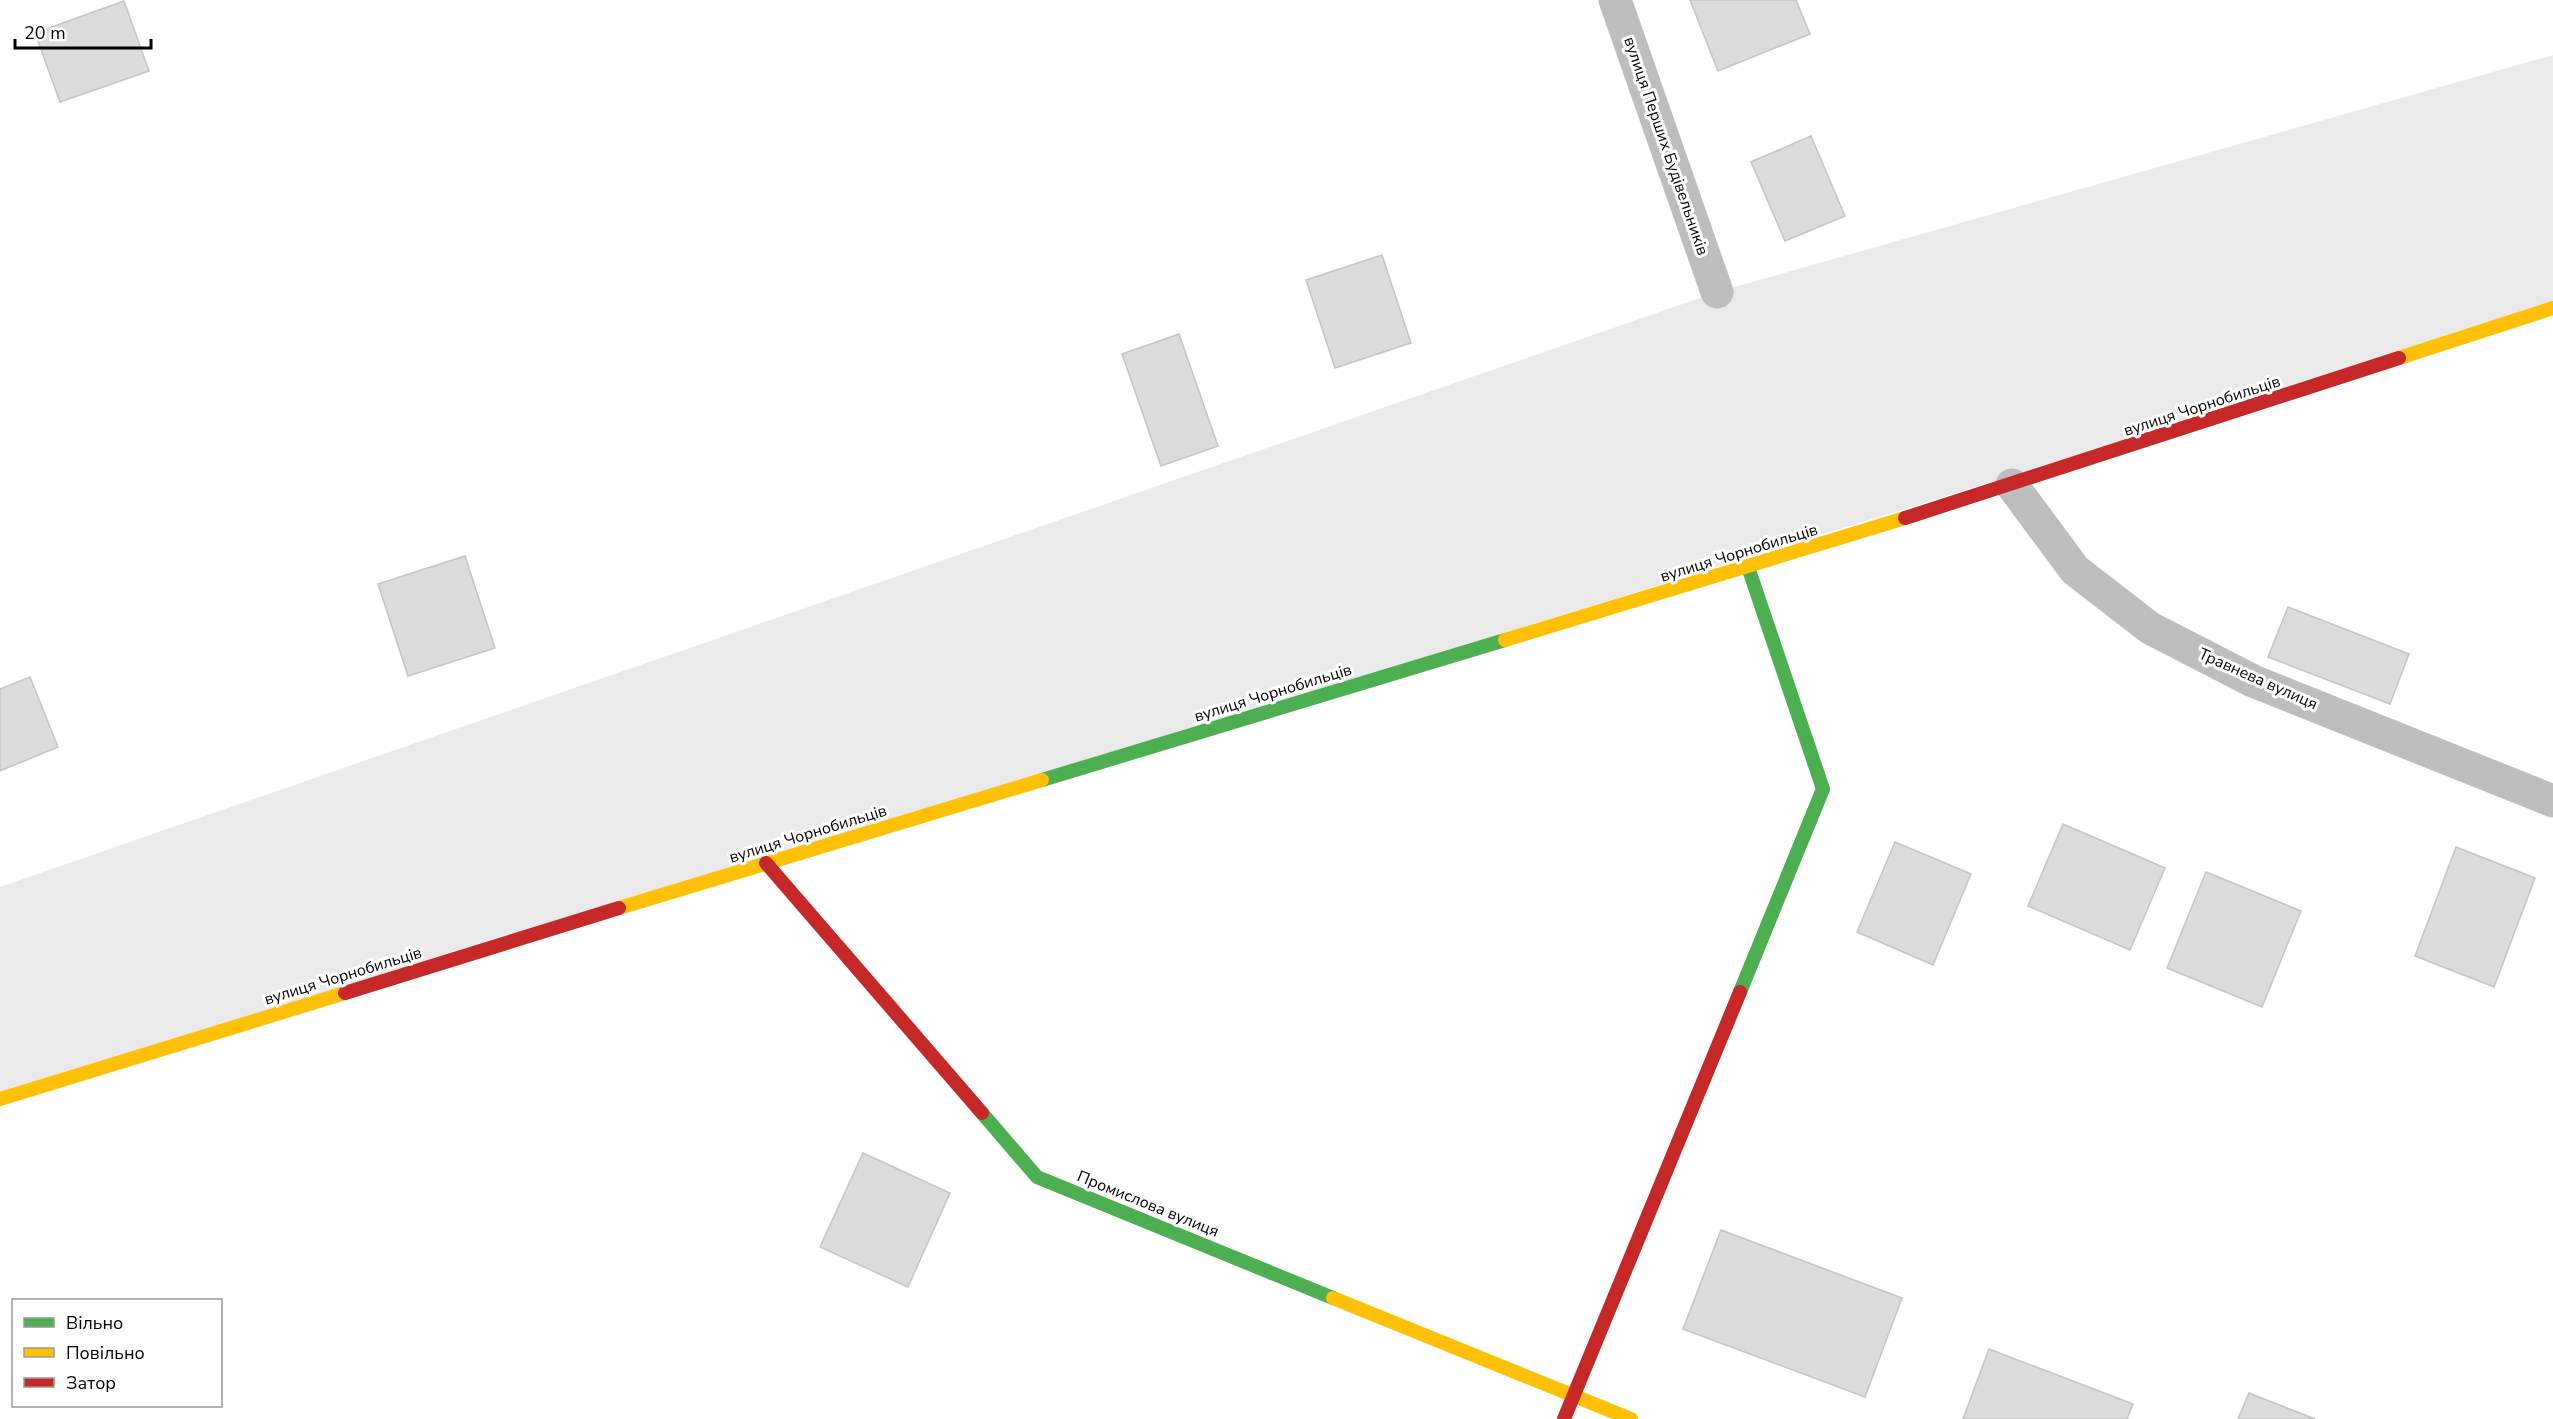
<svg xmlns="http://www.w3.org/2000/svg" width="2553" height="1419" font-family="'Nunito Sans',sans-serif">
	<rect width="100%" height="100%" fill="#fff"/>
	<path fill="#eaeaea" d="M2553,55V308L0,1099V887L1717,292Z"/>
	<path fill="#dcdcdc" stroke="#c5c5c5" stroke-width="1.5" d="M1690,0H1796L1810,34L1718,71Z
		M124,1L149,71L60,102L35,33Z
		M1811,136L1845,216L1785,241L1751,162Z
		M1382,255L1411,343L1335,368L1306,280Z
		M1179,334L1218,446L1161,466L1122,354Z
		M465,556L495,648L408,676L378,584Z
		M2288,607L2409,654L2390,704L2268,657Z
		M30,677L58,747L0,771V689Z
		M2063,824L2165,868L2130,950L2028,906Z
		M1895,842L1971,874L1933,965L1857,932Z
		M2456,847L2535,878L2494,987L2415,956Z
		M2206,872L2301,911L2262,1007L2167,968Z
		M863,1153L950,1193L908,1287L820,1247Z
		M1721,1230L1902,1298L1865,1397L1683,1329Z
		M1989,1349L2133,1404L2127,1419H1963Z
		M2249,1393L2315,1419H2238Z"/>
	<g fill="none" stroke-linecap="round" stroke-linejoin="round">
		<path stroke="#bebebe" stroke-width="33" d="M1615,0L1717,292
			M2012,485L2075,570L2150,628L2253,681L2553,801"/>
		<path stroke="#4caf50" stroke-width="14" d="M1042,780L1505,640
			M1740,992L1823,789L1748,567
			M982,1113L1037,1177L1333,1298"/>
		<path stroke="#ffc107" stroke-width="14" d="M2399,358L2553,308
			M1505,640L1905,518
			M619,908L1042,780
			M0,1099L345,993
			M1333,1298L1631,1419"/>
		<path stroke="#c62828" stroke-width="14" d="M1905,518L2399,358
			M766,863L982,1113
			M345,993L619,908
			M1564,1419L1740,992"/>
	</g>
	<g text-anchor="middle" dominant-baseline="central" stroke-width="6" stroke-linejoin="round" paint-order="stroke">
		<g font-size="16" fill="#000" stroke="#fff">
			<text transform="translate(1666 146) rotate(71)">вулиця Перших Будівельників</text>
			<text transform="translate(2202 406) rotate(-18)">вулиця Чорнобильців</text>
			<text transform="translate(1739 553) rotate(-17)">вулиця Чорнобильців</text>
			<text transform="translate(2258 679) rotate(24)">Травнева вулиця</text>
			<text transform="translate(1273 693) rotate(-17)">вулиця Чорнобильців</text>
			<text transform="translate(808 834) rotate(-17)">вулиця Чорнобильців</text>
			<text transform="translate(343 976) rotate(-17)">вулиця Чорнобильців</text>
			<text transform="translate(1148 1204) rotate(22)">Промислова вулиця</text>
		</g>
	</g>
	<rect x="12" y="1299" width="210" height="108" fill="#ffffff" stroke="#999999" stroke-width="1.5"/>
	<rect x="24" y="1318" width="30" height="9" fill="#4caf50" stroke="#999999" stroke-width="1.5"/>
	<text x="66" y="1329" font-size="18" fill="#000000">Вільно</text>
	<rect x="24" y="1348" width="30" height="9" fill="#ffc107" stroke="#999999" stroke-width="1.5"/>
	<text x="66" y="1359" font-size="18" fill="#000000">Повільно</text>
	<rect x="24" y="1378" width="30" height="9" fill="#c62828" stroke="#999999" stroke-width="1.5"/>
	<text x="66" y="1389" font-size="18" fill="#000000">Затор</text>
	<path d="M15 39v9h136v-9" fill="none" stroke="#000000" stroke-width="3"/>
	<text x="24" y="39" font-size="18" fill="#000000" stroke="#ffffff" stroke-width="4.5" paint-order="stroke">20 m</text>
</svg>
